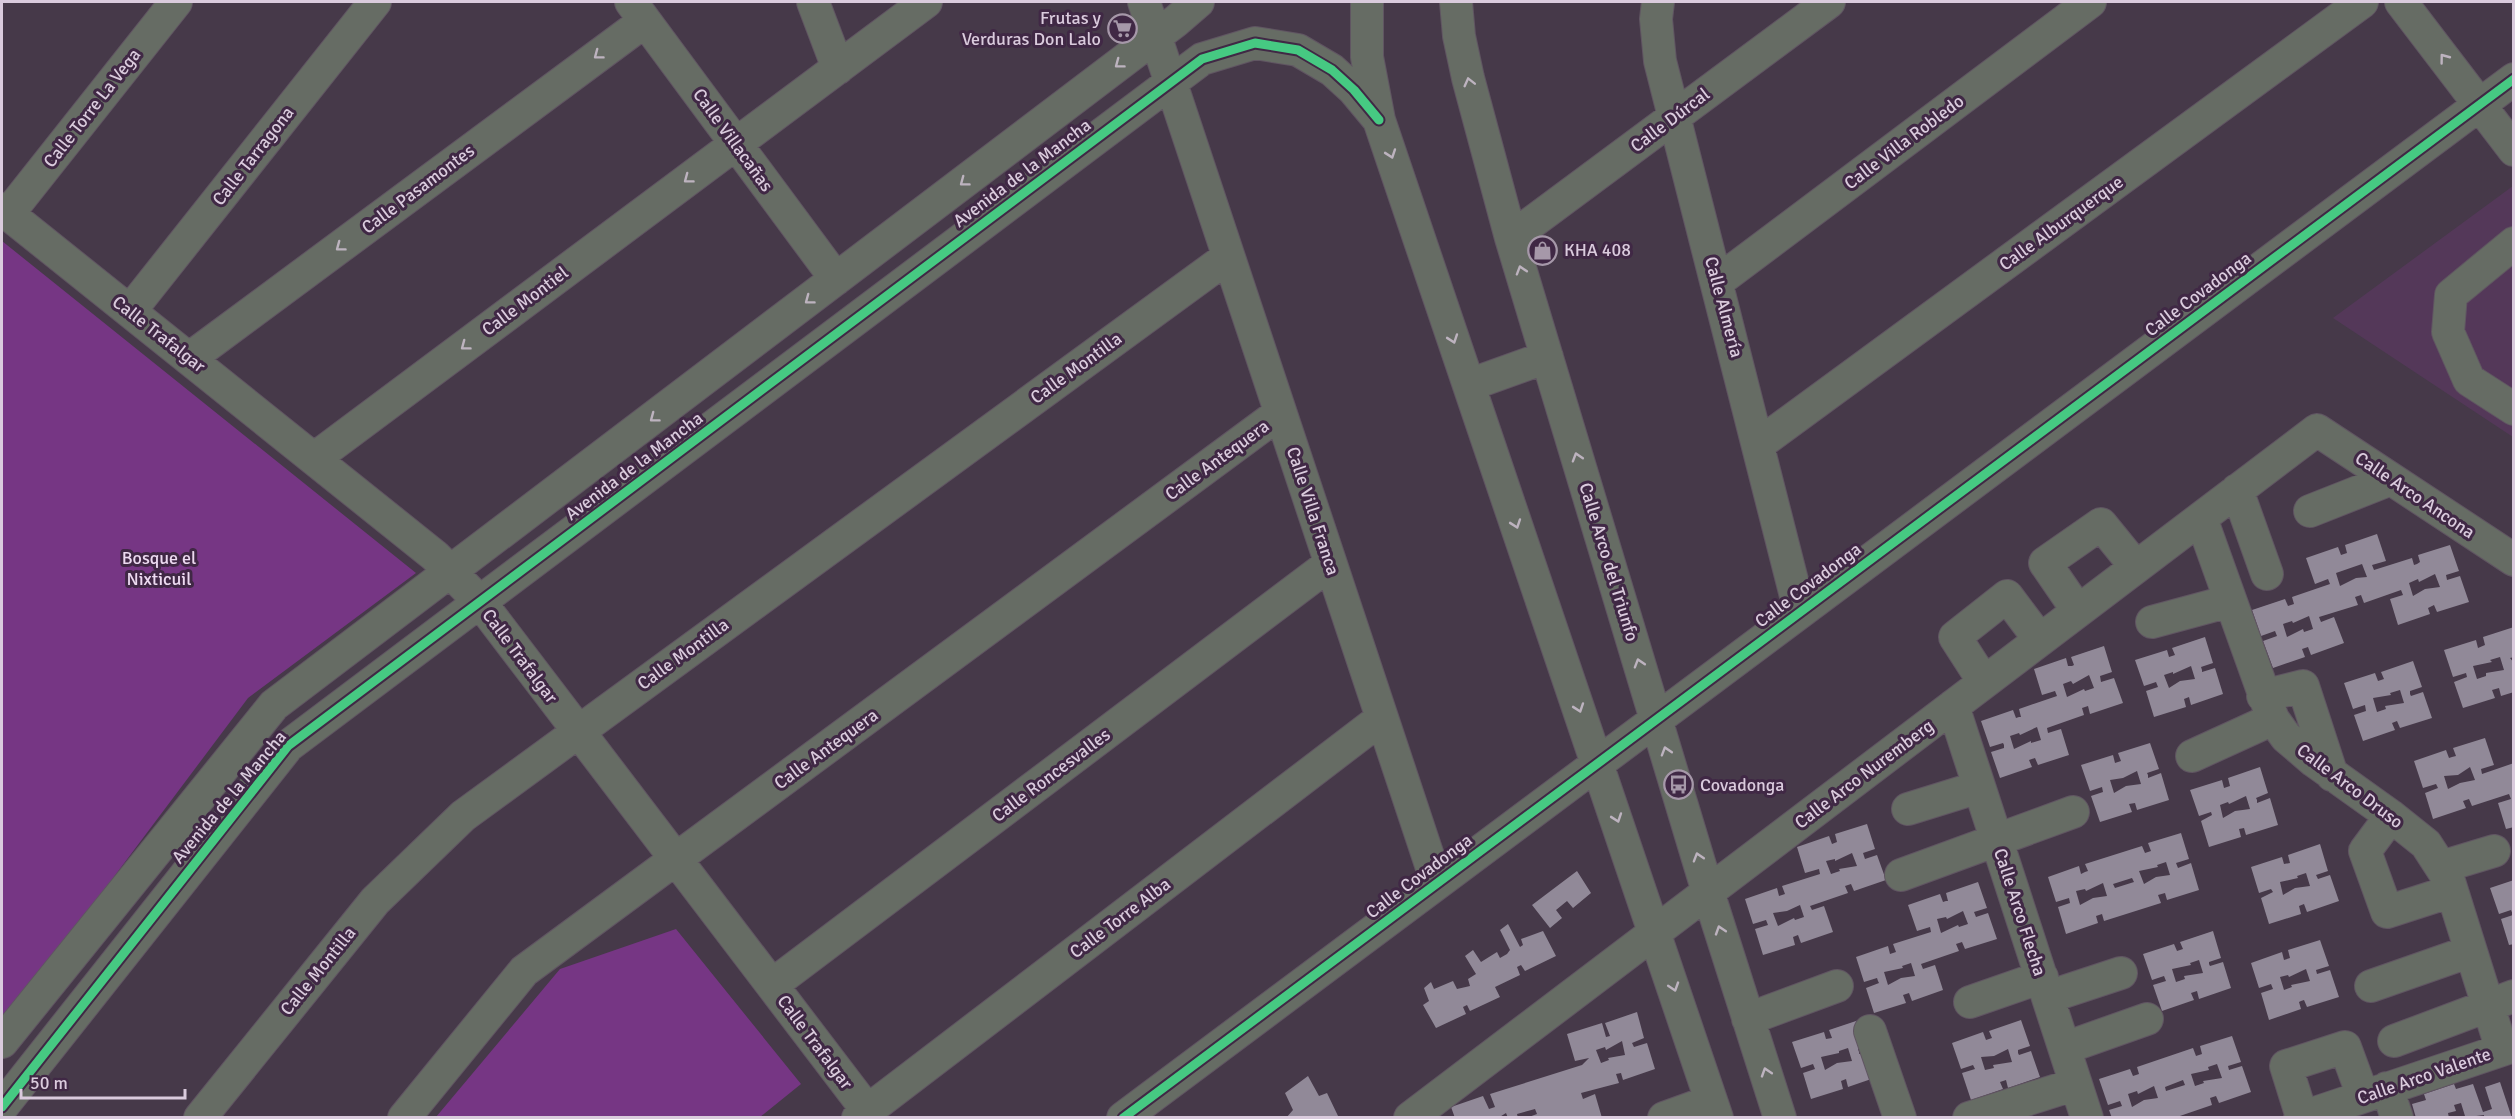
<svg xmlns="http://www.w3.org/2000/svg" width="2515" height="1119" font-family="Signika,sans-serif">
	<rect width="100%" height="100%" fill="#463949"/>
	<path fill="#543859" d="M2513,186V437L2333,318Z"/>
	<path fill="#763684" d="M2,241L416,573L248,698L2,1026Z
		M676,929L801,1084L760,1117H436L560,969Z"/>
	<path fill="#918998" fill-rule="evenodd" d="M2377,534L2386,561L2372,565L2374,570L2412,558L2414,565L2417,564L2420,562L2418,555L2450,545L2459,571L2446,575L2447,580L2460,576L2469,602L2437,612L2434,605L2428,608L2430,614L2398,625L2390,599L2403,595L2401,590L2364,603L2361,595L2355,597L2358,605L2319,617L2321,622L2334,617L2344,643L2311,655L2308,647L2302,649L2305,657L2273,668L2263,641L2277,636L2275,631L2261,636L2252,610L2285,599L2288,606L2294,604L2292,597L2330,584L2328,579L2315,584L2306,558L2338,547L2341,555L2347,553L2345,545ZM2362,564L2367,577L2356,578L2340,586L2336,573ZM2435,574L2440,587L2425,589L2413,596L2409,583L2418,579L2419,582ZM2309,616L2313,629L2304,632L2303,629L2287,637L2283,624L2292,621L2293,623Z
		M2514,627V657L2510,658L2514,663V692L2501,696L2499,688L2492,690L2495,698L2463,708L2454,682L2467,677L2466,673L2453,677L2444,650L2476,640L2478,648L2485,645L2483,637ZM2500,657L2504,670L2486,673V676L2477,679L2473,666L2492,662L2490,660Z
		M2205,637L2213,663L2201,667L2202,670V672L2215,668L2223,694L2191,705L2189,697L2184,699L2186,707L2154,717L2146,691L2158,687L2156,682L2144,686L2135,660L2167,650L2169,657L2175,655L2172,648ZM2191,666L2195,679L2180,681L2169,688L2164,675L2173,672V674Z
		M2104,646L2112,672L2100,676L2101,682L2114,678L2123,703L2090,714L2088,706L2082,708L2084,715L2047,728L2048,733L2061,729L2069,755L2038,765L2035,758L2029,760L2032,767L2000,778L1991,752L2004,748V745L2003,743L1990,747L1981,721L2013,710L2016,718L2019,717H2021L2019,709L2057,696L2055,691L2042,695L2034,669L2066,658L2068,666H2072L2074,665L2071,657ZM2089,675L2094,688L2085,691L2084,689L2067,697L2063,684L2071,681L2073,684ZM2037,727L2041,740L2031,743V741L2014,749L2010,736L2019,733L2020,735Z
		M2413,661L2422,687L2410,691V694L2411,696L2423,692L2432,718L2400,728L2397,721L2392,723L2395,730L2363,741L2354,715L2366,711L2365,705L2353,709L2344,683L2375,673L2378,681L2384,679L2381,672ZM2400,690L2404,703L2385,706L2386,709L2377,712L2373,698L2391,695L2390,693Z
		M2485,738L2494,765L2481,769L2482,774L2514,763V827L2506,829L2498,803L2511,799L2509,794L2472,806L2469,799L2463,801L2466,808L2433,819L2425,793L2438,788L2436,784L2423,788L2414,761L2446,750L2449,758L2452,757L2456,756L2453,748ZM2470,767L2475,780L2460,783L2448,789L2444,776L2458,775Z
		M2150,743L2159,769L2147,773L2148,775V778L2161,773L2169,800L2137,810L2135,803L2129,804L2132,812L2100,822L2091,796L2103,792L2102,787L2090,791L2081,765L2113,755L2115,763L2121,761L2118,753ZM2137,771L2141,784L2126,786L2114,793L2110,780L2123,778Z
		M2260,767L2268,793L2256,798L2257,800V803L2270,798L2278,825L2246,835L2244,828L2239,829L2241,837L2209,847L2201,821L2212,815L2211,812L2199,816L2190,790L2222,780L2224,788L2230,786L2228,778ZM2246,796L2250,809L2235,811L2223,818L2220,805L2228,802L2229,804Z
		M1867,824L1875,849L1863,853L1865,859L1877,855L1886,880L1854,891L1851,884L1845,886L1848,893L1810,906L1812,910L1824,906L1833,932L1801,943L1798,935L1793,937L1795,945L1763,955L1755,929L1768,925L1766,920L1753,924L1745,899L1777,888L1779,896L1785,894L1782,886L1820,874L1819,869L1805,873L1797,847L1829,836L1832,844L1837,842L1835,834ZM1852,853L1857,866L1839,869L1840,871L1831,874L1826,861L1835,859V861ZM1800,905L1804,917L1795,920L1794,918L1778,926L1773,913L1787,911Z
		M2181,833L2189,859L2176,863L2178,868L2191,863L2199,890L2167,900L2165,893L2158,895L2161,903L2104,921L2102,914L2096,916L2098,923L2066,934L2058,907L2070,903L2069,898L2056,902L2048,877L2079,866L2081,874L2085,872L2088,871L2085,864L2142,846L2145,853L2151,851L2148,843ZM2166,862L2170,875L2156,877L2144,884L2139,871L2158,867L2157,865ZM2132,878L2134,882L2115,888L2113,884ZM2103,883L2107,896L2093,898L2080,905L2076,891L2085,889L2086,891Z
		M2320,844L2328,871L2316,875L2318,879L2330,875L2339,901L2307,912L2304,904L2299,906L2301,914L2269,924L2261,898L2273,892L2271,889L2259,893L2251,867L2282,857L2284,864L2290,863L2288,855ZM2306,873L2310,886L2295,888L2283,895L2280,882L2298,878L2297,876Z
		M1577,871L1591,893L1573,908L1567,901L1556,910L1562,918L1550,928L1532,905Z
		M2514,880V944L2509,945L2501,919L2513,915L2511,910L2499,914L2490,888Z
		M1978,882L1987,908L1974,912L1976,917L1988,913L1997,939L1965,949L1962,942L1956,944L1959,951L1921,964L1923,969L1935,965L1943,990L1912,1001L1909,993L1903,995L1906,1003L1874,1013L1866,988L1879,983L1878,981L1877,978L1864,982L1856,957L1888,946L1890,954L1896,952L1893,944L1931,932L1930,927L1917,931L1908,905L1940,894L1943,902L1946,901H1948L1946,893ZM1963,911L1968,924L1959,927L1958,925L1941,933L1937,919L1946,917L1947,919ZM1911,963L1915,976L1901,978L1888,985L1884,972L1903,968L1902,966Z
		M1508,924L1520,947L1523,945L1521,939L1543,931L1556,956L1525,971L1521,965L1517,967L1520,975L1495,987L1500,997L1470,1011L1467,1005L1463,1007L1466,1014L1436,1028L1423,1005L1429,1001L1424,988L1431,982L1434,989L1453,981L1457,989L1470,986L1468,979L1476,974L1465,956L1473,950L1481,962L1497,952L1500,958L1507,954L1510,950L1500,930Z
		M2213,931L2221,958L2209,962V964L2210,966L2223,962L2231,988L2199,999L2197,991L2191,993L2194,1000L2162,1011L2153,985L2166,981L2164,976L2152,980L2143,954L2174,944L2177,951L2183,949L2180,942ZM2199,960L2203,973L2184,976L2185,979L2176,982L2172,969L2191,965L2190,963Z
		M2320,940L2329,966L2316,970L2317,974L2330,970L2339,997L2307,1007L2304,1000L2301,1001L2299,1002L2301,1009L2269,1020L2261,993L2273,989L2271,984L2259,988L2251,963L2282,952L2284,960L2290,958L2288,950ZM2306,969L2310,981L2291,985L2292,987L2284,990L2280,977L2288,975L2289,977Z
		M1637,1012L1644,1038L1632,1043L1634,1047L1647,1043L1655,1069L1623,1080L1621,1073L1616,1074L1619,1083L1581,1093L1583,1099L1595,1094L1602,1118H1526L1537,1114L1535,1109L1517,1114L1518,1118H1508L1506,1113L1498,1118H1455L1451,1107L1483,1096L1489,1109L1495,1107L1490,1094L1582,1065L1589,1058L1575,1061L1567,1034L1602,1023L1606,1037L1610,1036L1605,1023ZM1622,1041L1625,1055L1608,1058L1609,1060L1601,1063L1596,1050L1605,1047L1606,1050Z
		M1862,1019L1870,1046L1858,1049L1859,1052V1054L1872,1050L1880,1076L1848,1087L1846,1079L1841,1081L1843,1089L1811,1099L1803,1073L1815,1069L1813,1064L1801,1068L1792,1042L1824,1032L1826,1039L1832,1038L1829,1030ZM1848,1048L1852,1061L1837,1063L1825,1070L1821,1057L1839,1053V1051Z
		M2021,1020L2030,1046L2018,1050V1053L2019,1055L2031,1051L2040,1077L2008,1088L2006,1080L2000,1082L2003,1089L1971,1100L1962,1073L1975,1069L1973,1065L1961,1069L1952,1043L1983,1032L1986,1040L1992,1038L1989,1031ZM2008,1049L2012,1062L1993,1065L1994,1068L1985,1070L1981,1057L1994,1056Z
		M2232,1036L2241,1062L2228,1066L2229,1070L2242,1066L2251,1092L2219,1103L2216,1096L2210,1098L2212,1105L2174,1118H2112L2109,1110L2122,1106L2120,1101L2108,1105L2099,1079L2130,1069L2133,1076L2139,1074L2137,1067L2193,1048L2196,1056L2202,1054L2200,1046ZM2217,1064L2222,1078L2203,1081L2204,1083L2195,1086L2191,1074L2209,1070L2208,1067ZM2183,1080L2185,1085L2166,1091L2165,1087ZM2154,1086L2158,1098L2144,1100L2132,1107L2128,1094L2137,1091L2138,1094Z
		M1308,1076L1319,1096L1327,1093L1339,1118H1286L1293,1110L1285,1093Z
		M2500,1082L2512,1118H2484V1115L2461,1118L2465,1116L2461,1103L2454,1105L2456,1111L2448,1113L2449,1118H2416L2412,1104L2426,1100L2424,1094L2454,1084L2456,1089L2473,1084L2483,1112L2492,1109L2485,1087Z"/>
	<g fill="none" stroke-linecap="round" stroke-linejoin="round">
		<defs>
			<path id="minor" d="M631,2L836,279
				M813,2L838,68
				M1144,2L1437,883
				M1367,2V57L1379,120L1717,1118
				M1456,2L1459,36L1468,78L1511,238L1708,892L1780,1118
				M1658,2L1656,19L1660,61L1800,612
				M2401,2L2514,150
				M2,209L435,556L480,602L867,1110L869,1118
				M8,214L176,2
				M1511,238L1829,2
				M2514,243L2451,295L2448,332L2469,380L2514,409
				M1717,282L2090,2
				M130,311L375,2
				M190,358L645,21
				M1469,385L1547,357
				M1759,444L2362,2
				M315,458L926,2
				M2237,490L2267,574
				M2310,511L2391,479
				M2201,518L2273,719L2286,737L2314,761L2391,816L2426,844L2448,878L2502,1050
				M2078,611L2045,563L2101,524L2136,567
				M2152,622L2230,601
				M1984,682L1955,637L2007,596L2040,640
				M2263,696L2303,686L2332,775
				M1953,706L2087,1118
				M2192,756L2273,719
				M1908,809L1979,787
				M2391,816L2365,851L2387,912L2452,891
				M2441,867L2494,851
				M1901,875L2073,812
				M772,985L1330,564
				M2371,986L2471,951
				M2048,997L2121,973
				M1970,1002L2042,977
				M1748,1019L1837,986
				M1870,1031L1900,1118
				M2394,1041L2514,996
				M2,1042L274,705L1176,21L1198,2
				M2065,1048L2147,1019
				M2387,1088L2397,1118
				M2,1107L288,746L1202,59L1255,43L1298,50L1332,70L1354,90L1379,120
				M2302,1117L2286,1066L2345,1047L2363,1096
				M200,1118L375,901L463,816L1228,257
				M404,1118L524,971L1280,413
				M858,1118L1382,718
				M1123,1118L2514,79
				M1410,1118L2317,430L2514,560
				M1664,1118L1711,1101
				M1969,1118L2076,1084
				M2300,1118L2514,1046"/>
		</defs>
		<use href="#minor" stroke="#605562" stroke-width="34"/>
		<use href="#minor" stroke="#666c64" stroke-width="32"/>
		<defs>
			<path id="cycleway" d="M2,1107L288,746L1202,59L1255,43L1298,50L1332,70L1354,90L1379,120
				M1123,1118L2514,79"/>
		</defs>
		<use href="#cycleway" stroke="#402845" stroke-width="13"/>
		<use href="#cycleway" stroke="#46c982" stroke-width="9"/>
	</g>
	<defs><path id="oneway-chevron" d="M-2-3.5L2.5 0L-2 3.5" fill="none" stroke-width="1.6" stroke-linecap="round" stroke-linejoin="round" transform="scale(1.5)"/></defs>
	<g stroke="#bdb3bf">
		<use href="#oneway-chevron" transform="translate(598 55) rotate(143)"/>
		<use href="#oneway-chevron" transform="translate(2444 58) rotate(-127)"/>
		<use href="#oneway-chevron" transform="translate(1119 64) rotate(143)"/>
		<use href="#oneway-chevron" transform="translate(1469 82) rotate(-104)"/>
		<use href="#oneway-chevron" transform="translate(1391 154) rotate(71)"/>
		<use href="#oneway-chevron" transform="translate(688 179) rotate(143)"/>
		<use href="#oneway-chevron" transform="translate(964 182) rotate(143)"/>
		<use href="#oneway-chevron" transform="translate(340 247) rotate(143)"/>
		<use href="#oneway-chevron" transform="translate(1521 270) rotate(-107)"/>
		<use href="#oneway-chevron" transform="translate(809 300) rotate(143)"/>
		<use href="#oneway-chevron" transform="translate(1453 339) rotate(71)"/>
		<use href="#oneway-chevron" transform="translate(465 346) rotate(143)"/>
		<use href="#oneway-chevron" transform="translate(654 418) rotate(143)"/>
		<use href="#oneway-chevron" transform="translate(1577 457) rotate(-107)"/>
		<use href="#oneway-chevron" transform="translate(1516 524) rotate(71)"/>
		<use href="#oneway-chevron" transform="translate(1639 663) rotate(-107)"/>
		<use href="#oneway-chevron" transform="translate(1579 708) rotate(71)"/>
		<use href="#oneway-chevron" transform="translate(1666 751) rotate(-107)"/>
		<use href="#oneway-chevron" transform="translate(1617 818) rotate(71)"/>
		<use href="#oneway-chevron" transform="translate(1698 857) rotate(-107)"/>
		<use href="#oneway-chevron" transform="translate(1720 930) rotate(-108)"/>
		<use href="#oneway-chevron" transform="translate(1674 987) rotate(72)"/>
		<use href="#oneway-chevron" transform="translate(1766 1072) rotate(-108)"/>
	</g>
	<defs>
		<symbol id="supermarket-ring" viewBox="-11 -11 22 22"><circle r="9.5" fill="#402845" stroke="#a698a9" stroke-width="1.5"/><path d="M-6-5.5h2.5l.6 2H6L4.5 2H-2.5L-4.4-4H-6ZM-1.5 3.2a1.3 1.3 0 1 0 .1 0ZM3 3.2a1.3 1.3 0 1 0 .1 0Z" fill="#a698a9"/></symbol>
		<symbol id="shop-ring" viewBox="-11 -11 22 22"><circle r="9.5" fill="#402845" stroke="#a698a9" stroke-width="1.5"/><path d="M-5-2.5h2.3a2.7 3.5 0 0 1 5.4 0H5L5.5 6h-11ZM-1.5-2.5h3a1.5 2.3 0 0 0-3 0Z" fill="#a698a9"/></symbol>
		<symbol id="bus-ring" viewBox="-11 -11 22 22"><circle r="9.5" fill="#402845" stroke="#a698a9" stroke-width="1.5"/><path d="M-5-6H5V4H4V6H2V4H-2V6H-4V4H-5ZM-3.5-4V0h7V-4ZM-3.5 1.2v1.5H-2V1.2ZM2 1.2v1.5H3.5V1.2Z" fill="#a698a9"/></symbol>
	</defs>
	<g fill-rule="evenodd">
		<use href="#supermarket-ring" x="1106" y="12" width="33" height="33"/>
		<use href="#shop-ring" x="1526" y="234" width="33" height="33"/>
		<use href="#bus-ring" x="1662" y="768" width="33" height="33"/>
	</g>
	<g text-anchor="middle" dominant-baseline="central" stroke-width="6" stroke-linejoin="round" paint-order="stroke">
		<g font-size="18" fill="#dacbdd" stroke="#402845" text-anchor="start">
			<text x="1101" y="18" text-anchor="end">Frutas y<tspan x="1101" dy="21">Verduras Don Lalo</tspan></text>
			<text x="1564" y="250">KHA 408</text>
			<text x="1700" y="785">Covadonga</text>
		</g>
		<g font-size="18" fill="#dacbdd" stroke="#402845">
			<text transform="translate(92 108) rotate(-52)">Calle Torre La Vega</text>
			<text transform="translate(1670 120) rotate(-37)">Calle Dúrcal</text>
			<text transform="translate(733 140) rotate(54)">Calle Villacañas</text>
			<text transform="translate(1904 142) rotate(-37)">Calle Villa Robledo</text>
			<text transform="translate(253 156) rotate(-52)">Calle Tarragona</text>
			<text transform="translate(1022 173) rotate(-37)">Avenida de la Mancha</text>
			<text transform="translate(418 189) rotate(-37)">Calle Pasamontes</text>
			<text transform="translate(2061 223) rotate(-36)">Calle Alburquerque</text>
			<text transform="translate(2198 294) rotate(-37)">Calle Covadonga</text>
			<text transform="translate(525 301) rotate(-37)">Calle Montiel</text>
			<text transform="translate(1724 307) rotate(75)">Calle Almería</text>
			<text transform="translate(159 334) rotate(38)">Calle Trafalgar</text>
			<text transform="translate(1076 368) rotate(-36)">Calle Montilla</text>
			<text transform="translate(1217 460) rotate(-36)">Calle Antequera</text>
			<text transform="translate(634 466) rotate(-37)">Avenida de la Mancha</text>
			<text transform="translate(2415 495) rotate(34)">Calle Arco Ancona</text>
			<text transform="translate(1313 511) rotate(72)">Calle Villa Franca</text>
			<text transform="translate(1609 562) rotate(73)">Calle Arco del Triunfo</text>
			<text transform="translate(1808 585) rotate(-37)">Calle Covadonga</text>
			<text transform="translate(683 654) rotate(-36)">Calle Montilla</text>
			<text transform="translate(520 656) rotate(53)">Calle Trafalgar</text>
			<text transform="translate(826 749) rotate(-36)">Calle Antequera</text>
			<text transform="translate(1864 774) rotate(-37)">Calle Arco Nuremberg</text>
			<text transform="translate(1051 775) rotate(-37)">Calle Roncesvalles</text>
			<text transform="translate(2350 786) rotate(37)">Calle Arco Druso</text>
			<text transform="translate(229 797) rotate(-50)">Avenida de la Mancha</text>
			<text transform="translate(1419 876) rotate(-37)">Calle Covadonga</text>
			<text transform="translate(2020 912) rotate(72)">Calle Arco Flecha</text>
			<text transform="translate(1120 918) rotate(-37)">Calle Torre Alba</text>
			<text transform="translate(318 971) rotate(-51)">Calle Montilla</text>
			<text transform="translate(815 1042) rotate(53)">Calle Trafalgar</text>
			<text transform="translate(2424 1076) rotate(-19)">Calle Arco Valente</text>
		</g>
		<g font-size="18" fill="#eddaf1" stroke="#402845">
			<text x="159" y="558">Bosque el<tspan x="159" dy="21">Nixticuil</tspan></text>
		</g>
	</g>
	<rect width="2515" height="1119" fill="none" stroke="#dacbdd" stroke-width="6"/>
	<path d="M21 1089v9h164v-9" fill="none" stroke="#dacbdd" stroke-width="3"/>
	<text x="30" y="1089" font-size="18" fill="#dacbdd" stroke="#402845" stroke-width="4.5" paint-order="stroke">50 m</text>
</svg>
